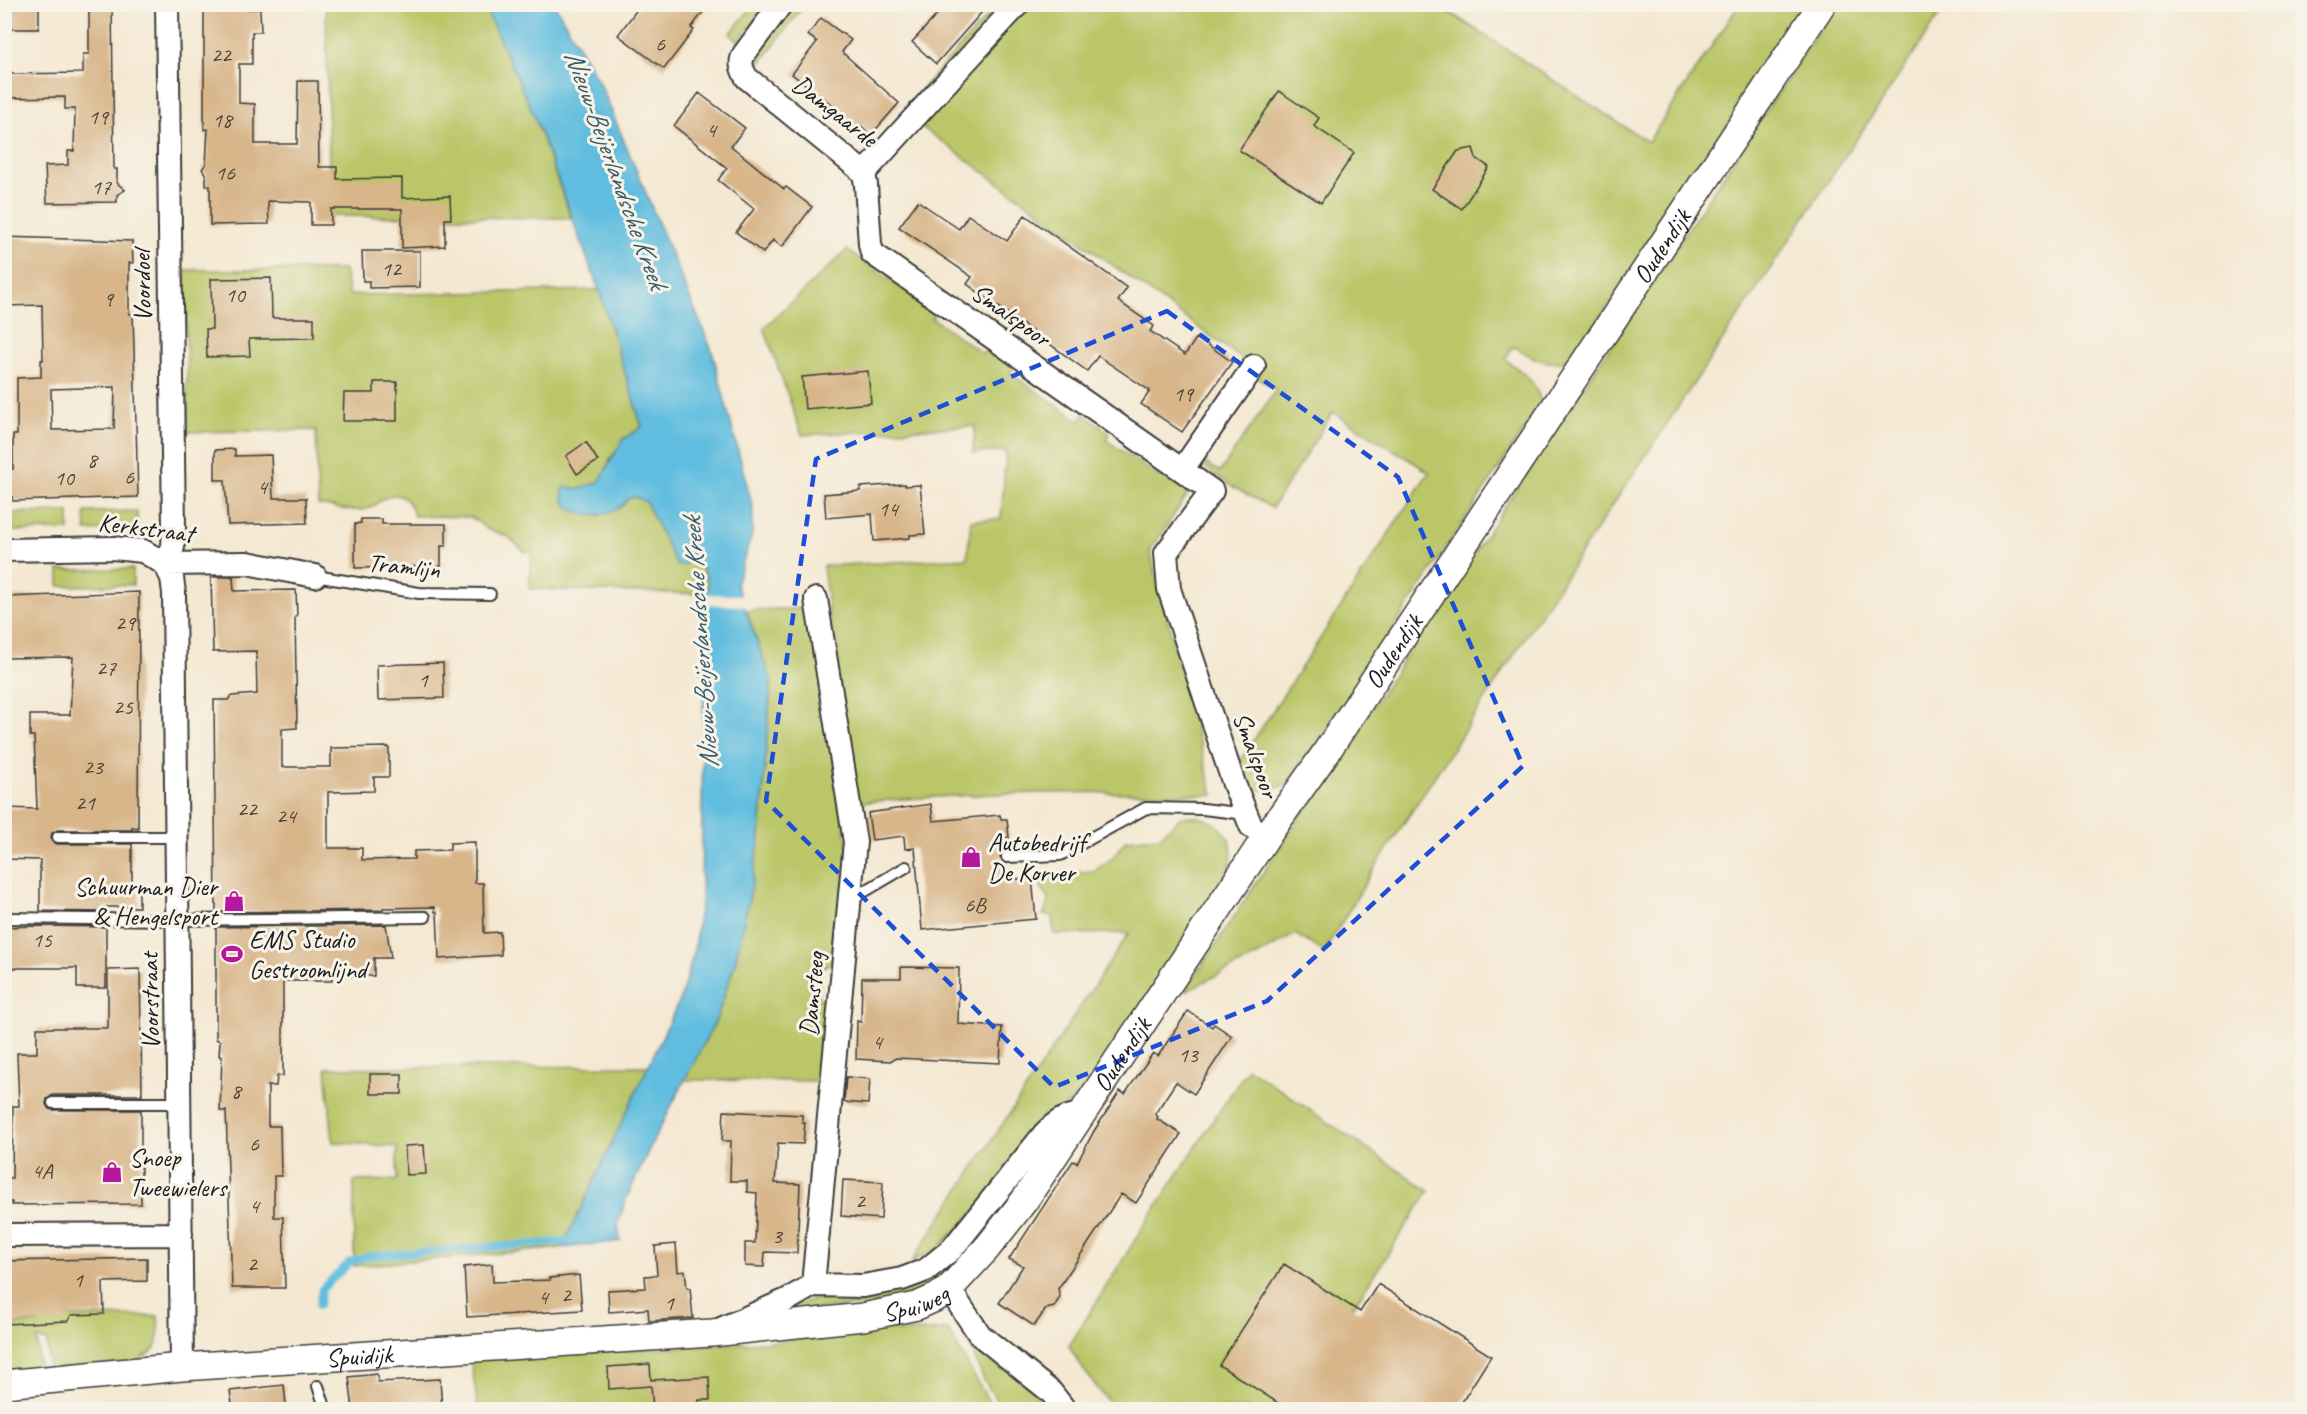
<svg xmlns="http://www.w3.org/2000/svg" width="2307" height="1414" font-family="Caveat,sans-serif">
	<rect width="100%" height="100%" fill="#f7f3e8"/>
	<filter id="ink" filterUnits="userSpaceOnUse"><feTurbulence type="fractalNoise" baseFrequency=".0167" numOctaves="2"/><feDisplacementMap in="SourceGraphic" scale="12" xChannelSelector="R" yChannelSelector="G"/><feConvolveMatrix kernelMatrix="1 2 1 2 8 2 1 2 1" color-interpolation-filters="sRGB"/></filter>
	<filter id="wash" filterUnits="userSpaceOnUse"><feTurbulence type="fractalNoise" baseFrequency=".008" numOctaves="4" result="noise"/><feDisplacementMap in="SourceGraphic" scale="24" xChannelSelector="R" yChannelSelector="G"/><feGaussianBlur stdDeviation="1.35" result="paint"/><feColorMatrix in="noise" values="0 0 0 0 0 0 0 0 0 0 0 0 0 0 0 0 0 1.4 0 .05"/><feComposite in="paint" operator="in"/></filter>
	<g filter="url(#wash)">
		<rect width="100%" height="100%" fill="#f4e8d2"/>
		<path fill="#bac667" stroke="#6b7142" stroke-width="1.5" d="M1437,4L1648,142L1739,5H1807L1572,360C1544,366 1536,360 1513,346L1505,359C1522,372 1537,381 1541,404L1309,756L1303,759L1285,786L1253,791L1238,764L1429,472L1333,412L1272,508L1233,487L1200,464L1202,461L1220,472L1276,390L1253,374L1256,369L919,125L1027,5Z
			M326,5H484L535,118L571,218L330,216Z
			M749,5H767L738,41L730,34L752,7Z
			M794,5H804L755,70V57Z
			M998,5H1006L912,109L907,105Z
			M1836,5H1946L1582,551L1372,872L1324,952L1295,934L1255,957L1185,991Z
			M847,250L936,311L932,318L983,354L988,348L1014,366L1010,373L1080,421L1084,414L1110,433L1106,440L1161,478L1166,471L1189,492L1150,551L1213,795C1093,790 974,792 854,803L823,566L967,558L971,520L1001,519L1006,451L973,453L975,426L802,435L764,328Z
			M185,270H344L349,295L599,290L642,427L611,457L604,475L599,482L579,490L570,487L597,516C609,513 620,510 628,499L636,497L646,502L692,561L702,567L709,584L705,594L529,589L532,551L525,552L507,536L487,529L471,517L414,516C411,502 401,489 385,498C379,500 376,506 370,508C354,513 334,507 318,505L316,430L188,432Z
			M137,511V530H113V528H108V530L86,531L85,512Z
			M69,512V530L7,531V513Z
			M133,569V585L59,586V570Z
			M813,608L848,849L836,959L820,970L818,998L832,1001L825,1081L684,1080L716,1020L735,963L760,837L771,680L746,610Z
			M1188,816C1212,817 1236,832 1231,861C1230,867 1226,873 1225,879L1085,1089C1075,1099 1063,1107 1054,1117C1012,1162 971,1239 912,1261L1129,933L1054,934L1052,916L1043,915C1056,896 1040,893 1037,876L1094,871L1111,859L1126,840L1159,837L1180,818Z
			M649,1066L562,1248L354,1266V1181L397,1180V1147L333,1142L326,1068Z
			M1248,1068L1429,1191L1286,1409H1114L1080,1365L1069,1346L1145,1224Z
			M1045,1142L1002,1217L943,1277L928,1287L891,1303L760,1314L812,1300L897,1288Z
			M158,1316C159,1332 162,1352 142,1357V1362L49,1370L47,1341L37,1339L39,1370L5,1376V1325L38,1323L37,1319L50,1317Z
			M885,1326L900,1332L948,1330L993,1409H478L471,1359L783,1341Z
			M968,1341L984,1347L1054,1409H1002L983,1378Z"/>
		<path fill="#61bddf" stroke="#3e6c7e" stroke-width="1.5" d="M484,5H555L601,86L712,351L753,508L752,534L736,584L771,680L760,837L750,895L735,963L716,1020L653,1141L626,1199L618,1224L620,1241L562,1248L681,997L693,956L701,902L704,633L701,606L709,584L702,567L692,562L677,566L646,502L636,497L628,499C609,527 551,514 565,487L579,489L599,482L623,439L642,427L599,290L535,118Z"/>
		<path fill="#f4e8d2" d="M702,594L743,595L747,606L699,605Z"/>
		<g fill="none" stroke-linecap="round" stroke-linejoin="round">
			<path stroke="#61bddf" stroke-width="8" d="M319,1305L322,1289L350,1262L369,1256L573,1241"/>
		</g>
		<g id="blocks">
			<path fill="#d8b68a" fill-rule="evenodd" d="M4,4H39V29H4Z
				M89,4H112L114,169H117V183L125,190L117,195V202L47,203L45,166L68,165V151H74L75,109H65V97L4,98V74L83,73V54H89Z
				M641,4H709L691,28L694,30L664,69L618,35Z
				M947,4H989L936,64L912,42Z
				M204,9H260L261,32H252V64H239V103L255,104V144H297L298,81H318L319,167H337V179L402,178V198L450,196L451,219H445V246L402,248V209H331V225H311V202L268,201L269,224L210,225V186H206V175L202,169L206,164L208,129L204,130Z
				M821,18L851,40L842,52L899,103L871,135L860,125L855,129L831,107L832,105L792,74L817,42L808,35Z
				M1279,91L1319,118L1314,126L1354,153L1321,203L1239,150Z
				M699,93L745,128L731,146L784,189L786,187L812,207L782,247L773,240L763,253L736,232L754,209L718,180L727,168L674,126Z
				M1473,148L1476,158L1489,167L1462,209L1432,189L1458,151Z
				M918,201L959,229L968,215L1007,241L1025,215L1127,288L1118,301L1154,326L1150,331L1185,355L1197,337L1232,362L1182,432L1141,404L1150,391L1098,356L1087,371L967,284L972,277L899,227Z
				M4,237L132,241L133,263H129V314H133L138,497L12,501V497L7,498L6,470L13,469V435H17V378L41,377V360H43L42,305L4,306ZM115,387L114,429L52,430L51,389Z
				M362,251H420V287L369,288V281H363Z
				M271,278L272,318H314V338L249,339L250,356L207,357L206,329H212L211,279Z
				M868,371L871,403L805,409L802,377Z
				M374,382H397V421H343L344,393H374Z
				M586,442L598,461L577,474L566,456Z
				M235,449V456L271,455L273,498H306L307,523L228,525L225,480H215V450Z
				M905,484V486L920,485L925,534L910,535V538L874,541L872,514L826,518L824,494L860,491V487Z
				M361,519H382V524H446V546H441V566L355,568V524L361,523Z
				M211,577H233L234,591L296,590L297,616L295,617L297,728L282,729V767H331V748L389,747V777H374V791L328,792V848H362V860L414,859V851L450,850V843L475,842V883H483L484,933L500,932L501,955L439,959L437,912H435V907L383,908V910L216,912L214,700H228L231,696L257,694L256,651L213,652Z
				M139,592L138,828L132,827V830H58L52,833L51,838L54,843L58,844H132V886H139V907H106V912L40,911V860L4,859V808L37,809L34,736H30V715H70L73,657L4,658V597Z
				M443,663L444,698L378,700L377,665Z
				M931,804L933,821L1000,815L1001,819H1007L1009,838H1003L1004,850L1000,858L1005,864L1006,880L1032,878L1036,919L922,930L915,848L905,849L904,836L872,840L868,813Z
				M386,925L391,958H374V976H332V981H283V1076H277L276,1086H268V1126H280L281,1176H274V1217H283L285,1288H232L226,1111H220L222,1056H219L220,1041L216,1039V927Z
				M40,926L106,927V988H77V968H4V927Z
				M901,967L959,968L958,1024L1002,1027L1000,1063L896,1058L890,1061L856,1059L857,1021L861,1022L862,978H901Z
				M140,969L142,1095H53L47,1099L46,1104L49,1109L53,1110H141V1204L12,1205V1202H4V1178H12L13,1106H19L17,1053H37V1028H108V970Z
				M1188,1011L1212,1027L1214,1024L1232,1036L1194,1094L1176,1082L1155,1114L1158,1117L1157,1119L1181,1134L1136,1203L1121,1194L1058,1289L1060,1297L1054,1307L1046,1309L1034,1326L999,1303L1023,1266L1009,1259L1073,1161L1077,1163L1094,1131L1120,1091L1125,1094L1153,1053L1158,1056Z
				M370,1074H402V1094H370Z
				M846,1077L870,1079L868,1104L844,1102Z
				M724,1111L802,1115V1122H805L803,1144L778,1143L775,1183L800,1184L797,1253L765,1252L764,1267L745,1266V1243H755L757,1193L747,1192V1181H730L731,1141H722Z
				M424,1145L426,1174L406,1175L405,1146Z
				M843,1180L883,1182L881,1219L841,1216Z
				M676,1244L678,1272L685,1271L687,1288H690L693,1318L649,1321L648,1309L609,1312L608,1290L646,1288L645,1276L657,1275L655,1246Z
				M147,1258V1281L103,1282L104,1314L71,1315L68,1321L4,1324V1261Z
				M492,1264L493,1282L550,1280L549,1278L579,1275L582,1310L467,1317L464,1267Z
				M1284,1264L1360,1312L1378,1284L1491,1356L1457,1410H1289L1219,1365Z
				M650,1364L651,1380L709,1377L710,1400H699V1405L653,1408L651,1386L609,1389L608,1367Z
				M377,1374L378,1382L440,1379L442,1410H353L349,1377Z
				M284,1385L286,1405L273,1407V1410H233L230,1391Z"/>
		</g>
	</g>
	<g filter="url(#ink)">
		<use href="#blocks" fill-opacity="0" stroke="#3c3b37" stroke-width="1.5"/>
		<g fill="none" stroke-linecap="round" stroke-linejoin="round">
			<defs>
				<path id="service" d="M315,576L419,593L490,594
					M58,837H176
					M1007,857L1060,855L1146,808L1203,809L1246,814
					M850,900L906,867
					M4,918L177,920L425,917
					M53,1103H180
					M318,1386L326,1410"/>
				<path id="minor" d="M781,4L744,54C739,63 742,70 747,78L864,173L1018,4
					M864,173L866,185L870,244L872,253L1212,491L1166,553L1169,589L1234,784L1251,826L1266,837
					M1182,470L1254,366
					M4,550L113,548L143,551L165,564L247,563L315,576
					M165,564L172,578L174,593L182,1367
					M165,564L173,547L174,529L167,4
					M4,1235L181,1234
					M813,1285L863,1286L902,1279L926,1270L952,1249L1044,1134C1056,1122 1065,1116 1082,1114
					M949,1289L980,1335L1051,1392L1065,1410
					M723,1328L787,1300L813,1285L855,842L816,599"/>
				<g id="tertiary">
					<path id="s1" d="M4,1384L182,1367L712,1333L863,1317L917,1306L937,1297L949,1289L987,1248L1024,1201L1266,837L1325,754L1822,4"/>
				</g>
			</defs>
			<use href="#service" stroke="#3c3b37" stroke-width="14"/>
			<use href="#minor" stroke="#3c3b37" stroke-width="26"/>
			<use href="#tertiary" stroke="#3c3b37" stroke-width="30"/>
			<use href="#service" stroke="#fff" stroke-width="10"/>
			<use href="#minor" stroke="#fff" stroke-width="22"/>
			<use href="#tertiary" stroke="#fff" stroke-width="27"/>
		</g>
	</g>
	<path fill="none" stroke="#1d4ed8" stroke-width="4.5" stroke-dasharray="12 8" stroke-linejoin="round" d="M1167,311L1398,477L1523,766L1267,1001L1054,1087L766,801L816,459Z"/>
	<defs>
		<symbol id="shop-bare" viewBox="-9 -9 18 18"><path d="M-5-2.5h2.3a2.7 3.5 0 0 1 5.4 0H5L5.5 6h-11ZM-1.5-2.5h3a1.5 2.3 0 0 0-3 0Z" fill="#b5179e" stroke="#f7f3e8" stroke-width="2.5" paint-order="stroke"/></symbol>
		<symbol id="stadium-bare" viewBox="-9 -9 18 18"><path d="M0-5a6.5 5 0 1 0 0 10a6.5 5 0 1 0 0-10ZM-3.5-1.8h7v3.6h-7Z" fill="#b5179e" stroke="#f7f3e8" stroke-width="2.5" paint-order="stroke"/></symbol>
	</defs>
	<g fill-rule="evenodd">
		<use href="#shop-bare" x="956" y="842" width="30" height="30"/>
		<use href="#shop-bare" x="219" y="886" width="30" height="30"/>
		<use href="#stadium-bare" x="217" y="939" width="30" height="30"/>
		<use href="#shop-bare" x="97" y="1157" width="30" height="30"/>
	</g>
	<g text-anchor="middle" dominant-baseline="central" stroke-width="6" stroke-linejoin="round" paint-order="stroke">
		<g font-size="22" fill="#4b4238">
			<text x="660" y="44">6</text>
			<text x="221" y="55">22</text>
			<text x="98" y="117">19</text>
			<text x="222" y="120">18</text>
			<text x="711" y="130">4</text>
			<text x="225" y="173">16</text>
			<text x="101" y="187">17</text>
			<text x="391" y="269">12</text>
			<text x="235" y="295">10</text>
			<text x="108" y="299">9</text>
			<text x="1183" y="394">19</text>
			<text x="92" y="460">8</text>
			<text x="129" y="477">6</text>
			<text x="64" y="478">10</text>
			<text x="262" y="487">4</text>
			<text x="888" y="509">14</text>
			<text x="125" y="623">29</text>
			<text x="106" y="668">27</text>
			<text x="423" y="680">1</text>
			<text x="123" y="707">25</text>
			<text x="93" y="767">23</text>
			<text x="85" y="803">21</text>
			<text x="247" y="809">22</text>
			<text x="286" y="816">24</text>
			<text x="975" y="905">6B</text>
			<text x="42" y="940">15</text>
			<text x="877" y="1042">4</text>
			<text x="1188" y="1055">13</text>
			<text x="236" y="1091">8</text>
			<text x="254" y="1144">6</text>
			<text x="42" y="1171">4A</text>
			<text x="860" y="1201">2</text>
			<text x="254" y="1206">4</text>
			<text x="777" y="1236">3</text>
			<text x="252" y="1264">2</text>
			<text x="78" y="1280">1</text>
			<text x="566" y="1295">2</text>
			<text x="543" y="1297">4</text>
			<text x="669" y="1303">1</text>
		</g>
		<g font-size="26" fill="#1c1c1c" stroke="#f7f3e8">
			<text transform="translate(835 111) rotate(38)">Damgaarde</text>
			<text stroke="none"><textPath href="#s1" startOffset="2217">Oudendijk</textPath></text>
			<text transform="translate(142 286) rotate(-91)">Voordoel</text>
			<text transform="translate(1011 315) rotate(35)">Smalspoor</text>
			<text transform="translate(146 528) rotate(7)">Kerkstraat</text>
			<text transform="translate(404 566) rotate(6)">Tramlijn</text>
			<text stroke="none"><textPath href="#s1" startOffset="1731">Oudendijk</textPath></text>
			<text transform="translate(1256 755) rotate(70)">Smalspoor</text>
			<text transform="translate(812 994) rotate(-85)">Damsteeg</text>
			<text transform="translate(150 1001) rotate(-91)">Voorstraat</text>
			<text stroke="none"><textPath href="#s1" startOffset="1245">Oudendijk</textPath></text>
			<text stroke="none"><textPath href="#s1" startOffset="916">Spuiweg</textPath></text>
			<text stroke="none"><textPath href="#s1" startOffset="356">Spuidijk</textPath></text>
		</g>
		<g font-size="26" fill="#1c1c1c" stroke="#f7f3e8" text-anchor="start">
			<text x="988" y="842">Autobedrijf<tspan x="988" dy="30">De Korver</tspan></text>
			<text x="217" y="886" text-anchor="end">Schuurman Dier<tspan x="217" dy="30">&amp; Hengelsport</tspan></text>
			<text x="249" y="939">EMS Studio<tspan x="249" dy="30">Gestroomlijnd</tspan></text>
			<text x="129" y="1157">Snoep<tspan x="129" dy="30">Tweewielers</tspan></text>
		</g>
		<g font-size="27" font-style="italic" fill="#385c6a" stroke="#f7f3e8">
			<text transform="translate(616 169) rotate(70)">Nieuw-Beijerlandsche Kreek</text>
			<text transform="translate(700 643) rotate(-94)">Nieuw-Beijerlandsche Kreek</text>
		</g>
	</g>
	<rect width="2307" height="1414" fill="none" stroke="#f7f3e8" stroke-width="24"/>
</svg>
